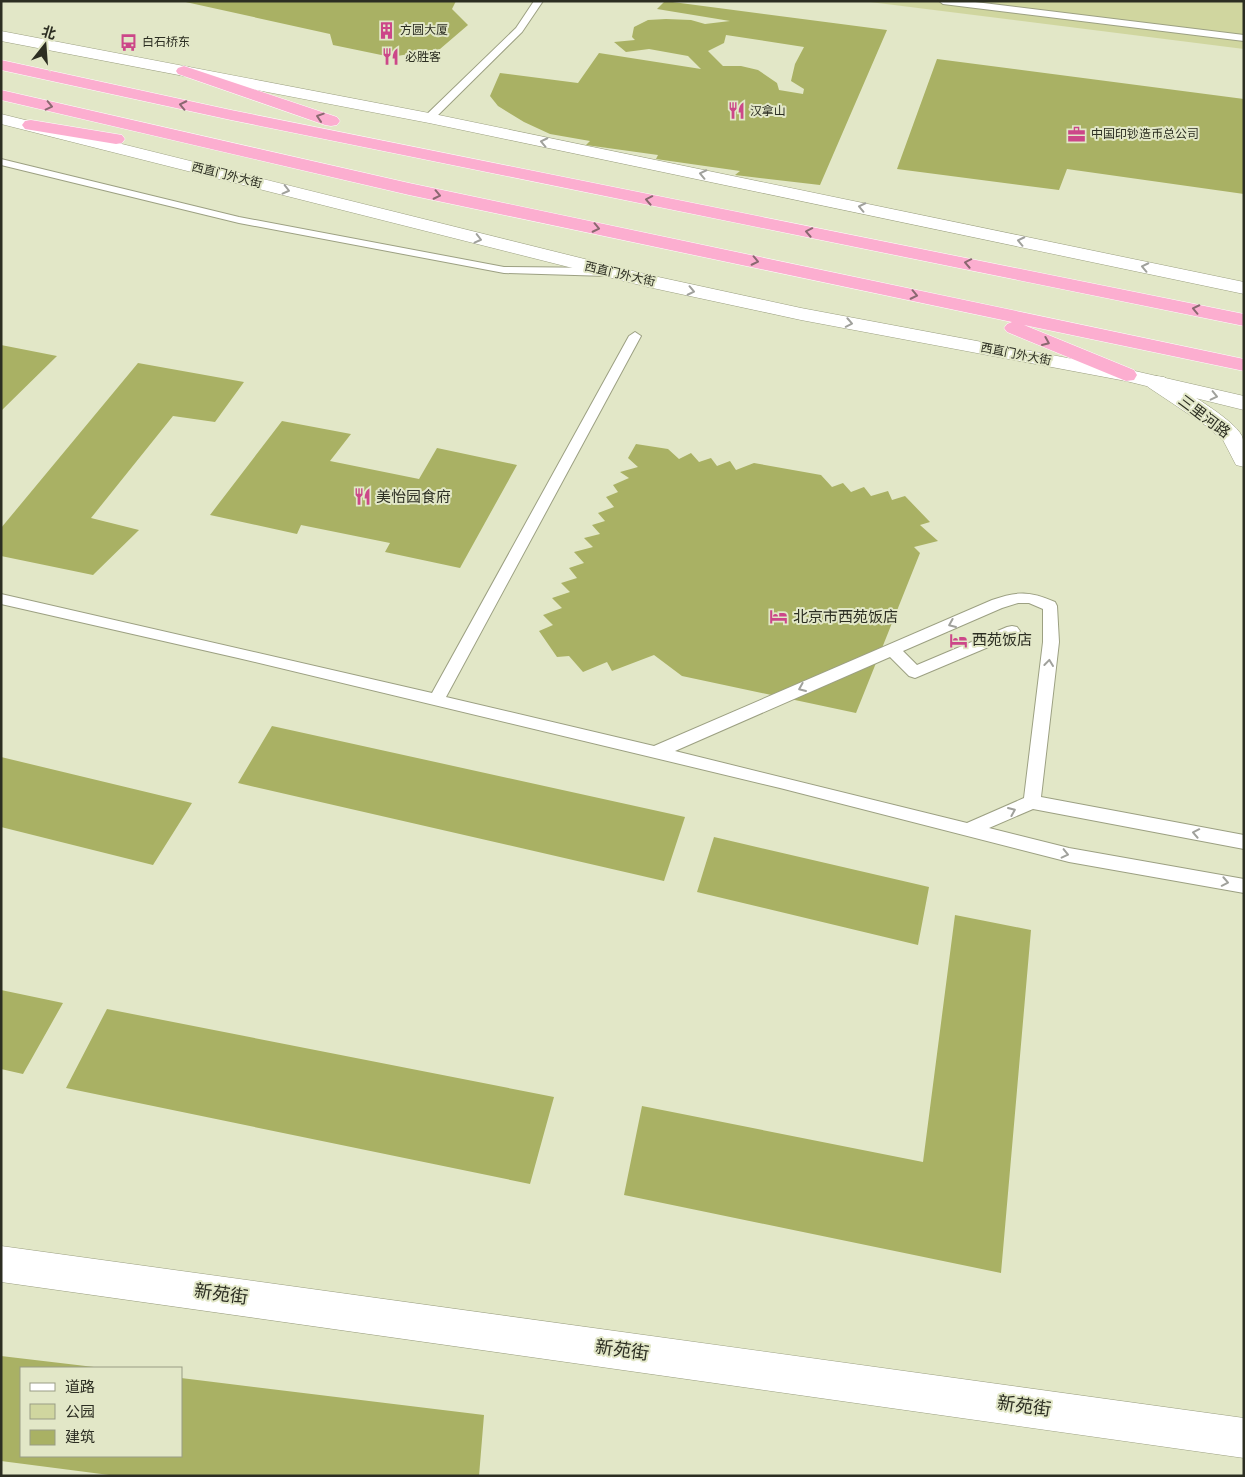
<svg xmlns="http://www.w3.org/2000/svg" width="1245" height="1477" font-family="'Alegreya Sans','Noto Sans SC',sans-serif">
	<rect width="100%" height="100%" fill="#e2e7c7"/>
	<path fill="#d0d69f" d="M862,1H1244V49Z"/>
	<path fill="#a9b164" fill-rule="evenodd" d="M181,1H456L452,9L468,25L440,49L391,57L333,45L330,34Z
		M665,1L887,30L820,185L735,175L740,171L656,159L658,155L586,145L590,141L550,134L524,122L498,106L490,96L500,73L578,83L599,53L701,69L688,56L649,49L626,52L614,42L635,40L632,37L634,27L648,20L666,19L691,20L705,24L730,21L657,9ZM726,35L804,47L795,64L791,81L804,89L803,94L779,90L777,83L758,70L741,66H723L708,51L724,43Z
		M937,59L1244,99V194L1067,169L1059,190L897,169Z
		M1,345L57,356L1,411Z
		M138,363L244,382L215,422L173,416L91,518L139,530L93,575L1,556V528Z
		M282,421L351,434L330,461L419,479L437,448L517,465L460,568L385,552L390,543L301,525L297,534L210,515Z
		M636,444L668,449L679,459L691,453L699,462L711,458L717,466L730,461L736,470L754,463L821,475L832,487L843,483L851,492L864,487L871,496L888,491L892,500L905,496L930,522L920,525L938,541L914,547L920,553L856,713L682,676L654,655L612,671L607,662L583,672L569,656L557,657L539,631L553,625L543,615L562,608L552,598L570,592L561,583L577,578L569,568L584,563L574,552L593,547L584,538L600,534L592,525L605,521L598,513L614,507L606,497L618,492L613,485L629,478L620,472L638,467L628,458Z
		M272,726L685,817L664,881L238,783Z
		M1,757L192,803L153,865L1,827Z
		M714,837L929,887L918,945L697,892Z
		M955,915L1031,930L1001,1273L624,1195L642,1106L923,1162Z
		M1,990L63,1003L23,1074L1,1069Z
		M107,1009L554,1097L530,1184L66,1088Z
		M1,1356L94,1367L21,1368V1456H181V1378L484,1415L479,1476H117L1,1461Z"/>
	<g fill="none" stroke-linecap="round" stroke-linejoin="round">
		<defs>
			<path id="service" d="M534,1H543L522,32L433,120H425V116L516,28Z
				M939,1H967L1244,35V41L943,4Z
				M1,159L239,217L504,267L608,268L614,272L608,276L504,273L239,223L1,165Z
				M635,332L641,336L446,697L654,746L992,600C1017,591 1030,591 1055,602L1057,606L1059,642L1041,797L1244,835V849L1033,809L989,828L1069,848L1244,879V893L1069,862L780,788L238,658L1,604V594L432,693L629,336ZM1018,603H1029L1043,609V642L1024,798L967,823L675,751L890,657L909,676L915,678L1017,635L1020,631L1017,627L1012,626L1007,627L917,665L903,651L1002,608Z"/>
			<path id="tertiary" d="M1,31L429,113L1244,282V294L429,123L1,41Z
				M1,114L649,275L801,308L1126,369L1244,396V410L1126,381L801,320L648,287L1,124Z
				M1,1246L1244,1418V1458L1,1282Z"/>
			<path id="secondary" d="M1156,376L1164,377C1182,390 1233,418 1242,436C1245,444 1244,458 1244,467L1236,465L1223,440L1205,425L1148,387L1145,382L1148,377Z"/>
			<path id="trunk" d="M1,60L231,110L1244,314V326L231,120L1,70Z
				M184,66L337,117L340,121L337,125L331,126L325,125L178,74L176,71L178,68Z
				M1,90L409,183L1244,359V371L1024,325L1134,370L1137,375L1134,380L1126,381L1007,332L1004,328L1007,324L1012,322L409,195L1,100Z
				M31,120L116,134L122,135L125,139L122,143L116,144L25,129L22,125L25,121Z"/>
		</defs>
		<use href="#service" stroke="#9ca082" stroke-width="2"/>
		<use href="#tertiary" stroke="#9ca082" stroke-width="1"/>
		<use href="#secondary" stroke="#9ca082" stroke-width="1"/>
		<use href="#trunk" stroke="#fff" stroke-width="1"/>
		<use href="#service" fill="#fff" fill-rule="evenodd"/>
		<use href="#tertiary" fill="#fff" fill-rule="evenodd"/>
		<use href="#secondary" fill="#fff" fill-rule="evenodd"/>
		<use href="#trunk" fill="#fcaed0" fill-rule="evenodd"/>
	</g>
	<defs><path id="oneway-chevron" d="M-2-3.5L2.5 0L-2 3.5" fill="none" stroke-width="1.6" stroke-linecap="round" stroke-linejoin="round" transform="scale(1.25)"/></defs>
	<g stroke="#8a6870">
		<use href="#oneway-chevron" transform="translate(183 105) rotate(-168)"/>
		<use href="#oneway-chevron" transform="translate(49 106) rotate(13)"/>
		<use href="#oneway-chevron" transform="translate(320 117) rotate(-162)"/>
		<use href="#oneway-chevron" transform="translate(437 195) rotate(12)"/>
		<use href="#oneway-chevron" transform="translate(649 200) rotate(-169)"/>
		<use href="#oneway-chevron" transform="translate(596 228) rotate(12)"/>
		<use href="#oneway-chevron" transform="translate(809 232) rotate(-169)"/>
		<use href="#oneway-chevron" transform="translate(755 261) rotate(12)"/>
		<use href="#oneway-chevron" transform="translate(968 263) rotate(-169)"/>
		<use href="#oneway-chevron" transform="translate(914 295) rotate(12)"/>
		<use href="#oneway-chevron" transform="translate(1196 309) rotate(-168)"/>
		<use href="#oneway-chevron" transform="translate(1046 342) rotate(23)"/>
	</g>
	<g stroke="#a0a19c">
		<use href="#oneway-chevron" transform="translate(544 142) rotate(-168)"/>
		<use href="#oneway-chevron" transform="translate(703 174) rotate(-168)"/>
		<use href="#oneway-chevron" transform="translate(286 190) rotate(14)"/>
		<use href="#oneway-chevron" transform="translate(862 207) rotate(-168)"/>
		<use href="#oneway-chevron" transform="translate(478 239) rotate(14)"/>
		<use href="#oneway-chevron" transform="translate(1021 241) rotate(-168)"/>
		<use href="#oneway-chevron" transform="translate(1145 267) rotate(-168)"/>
		<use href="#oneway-chevron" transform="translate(691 291) rotate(12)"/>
		<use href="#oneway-chevron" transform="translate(849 323) rotate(11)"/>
		<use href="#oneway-chevron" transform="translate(1214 396) rotate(13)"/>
		<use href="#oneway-chevron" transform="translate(952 624) rotate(157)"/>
		<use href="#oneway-chevron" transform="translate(1049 663) rotate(-83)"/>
		<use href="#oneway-chevron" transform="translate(802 688) rotate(157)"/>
		<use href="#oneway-chevron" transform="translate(1012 811) rotate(-23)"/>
		<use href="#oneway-chevron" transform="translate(1196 833) rotate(-169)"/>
		<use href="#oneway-chevron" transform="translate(1065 854) rotate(13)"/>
		<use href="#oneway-chevron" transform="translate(1225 882) rotate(11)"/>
	</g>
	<defs>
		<symbol id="building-bare" viewBox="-9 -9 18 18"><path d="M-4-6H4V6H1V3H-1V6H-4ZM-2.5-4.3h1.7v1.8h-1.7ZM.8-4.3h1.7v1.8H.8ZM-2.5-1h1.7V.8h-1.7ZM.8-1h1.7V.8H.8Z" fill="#cc4789" stroke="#e2e7c7" stroke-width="2.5" paint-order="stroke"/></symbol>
		<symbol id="bus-bare" viewBox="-9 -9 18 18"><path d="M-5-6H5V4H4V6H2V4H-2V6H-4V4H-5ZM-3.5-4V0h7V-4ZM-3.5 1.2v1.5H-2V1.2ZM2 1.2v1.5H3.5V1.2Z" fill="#cc4789" stroke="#e2e7c7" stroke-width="2.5" paint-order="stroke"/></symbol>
		<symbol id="restaurant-bare" viewBox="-9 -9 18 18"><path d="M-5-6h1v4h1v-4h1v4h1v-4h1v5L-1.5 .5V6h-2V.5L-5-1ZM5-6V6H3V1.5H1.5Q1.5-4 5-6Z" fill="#cc4789" stroke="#e2e7c7" stroke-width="2.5" paint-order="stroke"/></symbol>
		<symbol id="office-bare" viewBox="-9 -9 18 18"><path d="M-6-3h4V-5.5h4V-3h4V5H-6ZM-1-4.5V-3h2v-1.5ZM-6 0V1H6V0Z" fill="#cc4789" stroke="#e2e7c7" stroke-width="2.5" paint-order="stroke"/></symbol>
		<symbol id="hotel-bare" viewBox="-9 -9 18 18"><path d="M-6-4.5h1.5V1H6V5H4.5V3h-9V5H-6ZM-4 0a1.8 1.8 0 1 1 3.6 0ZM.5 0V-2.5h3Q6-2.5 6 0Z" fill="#cc4789" stroke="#e2e7c7" stroke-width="2.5" paint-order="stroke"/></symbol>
	</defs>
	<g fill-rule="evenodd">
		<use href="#building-bare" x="374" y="18" width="25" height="25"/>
		<use href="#bus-bare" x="116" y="30" width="25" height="25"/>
		<use href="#restaurant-bare" x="378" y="44" width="25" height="25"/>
		<use href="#restaurant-bare" x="724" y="98" width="25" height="25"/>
		<use href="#office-bare" x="1064" y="122" width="25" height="25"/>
		<use href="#restaurant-bare" x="350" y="484" width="25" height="25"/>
		<use href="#hotel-bare" x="766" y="604" width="25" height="25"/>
		<use href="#hotel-bare" x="946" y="628" width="25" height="25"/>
	</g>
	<g text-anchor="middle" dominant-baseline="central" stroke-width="4" stroke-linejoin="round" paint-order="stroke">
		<g font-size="12" fill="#2c2e22" stroke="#e2e7c7" text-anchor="start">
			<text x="400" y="30">方圆大厦</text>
			<text x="142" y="42">白石桥东</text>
			<text x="405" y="57">必胜客</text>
			<text x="750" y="111">汉拿山</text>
			<text x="1091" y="134">中国印钞造币总公司</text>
		</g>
		<g font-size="12" fill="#2c2e22" stroke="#e2e7c7">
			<text transform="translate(227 175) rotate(14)">西直门外大街</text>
			<text transform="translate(620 274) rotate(13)">西直门外大街</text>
			<text transform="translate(1016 354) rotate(11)">西直门外大街</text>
		</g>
		<g font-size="15" fill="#2c2e22" stroke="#e2e7c7">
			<text transform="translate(1204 417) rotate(37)">三里河路</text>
		</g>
		<g font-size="15" fill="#2c2e22" stroke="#e2e7c7" text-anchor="start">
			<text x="376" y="497">美怡园食府</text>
			<text x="793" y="617">北京市西苑饭店</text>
			<text x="972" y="640">西苑饭店</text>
		</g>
		<g font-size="18" fill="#2c2e22" stroke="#e2e7c7">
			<text transform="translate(221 1295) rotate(8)">新苑街</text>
			<text transform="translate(622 1351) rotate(8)">新苑街</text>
			<text transform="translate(1024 1407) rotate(8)">新苑街</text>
		</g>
	</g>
	<rect width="1245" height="1477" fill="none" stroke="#2c2e22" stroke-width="5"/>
	<rect x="20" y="1367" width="162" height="90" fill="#e2e7c7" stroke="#999d85"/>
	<rect x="30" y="1383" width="25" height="8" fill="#ffffff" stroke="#999d85"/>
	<text x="65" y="1392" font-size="15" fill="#2c2e22">道路</text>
	<rect x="30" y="1404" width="25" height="15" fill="#d0d69f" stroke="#999d85"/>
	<text x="65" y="1417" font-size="15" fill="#2c2e22">公园</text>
	<rect x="30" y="1430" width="25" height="15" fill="#a9b164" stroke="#999d85"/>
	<text x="65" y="1442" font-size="15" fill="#2c2e22">建筑</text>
	<g transform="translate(45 45) rotate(17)" stroke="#e2e7c7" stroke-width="4" paint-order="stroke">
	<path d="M0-4L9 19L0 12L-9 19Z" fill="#2c2e22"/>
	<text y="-8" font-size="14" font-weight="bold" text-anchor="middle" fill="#2c2e22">北</text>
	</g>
</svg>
